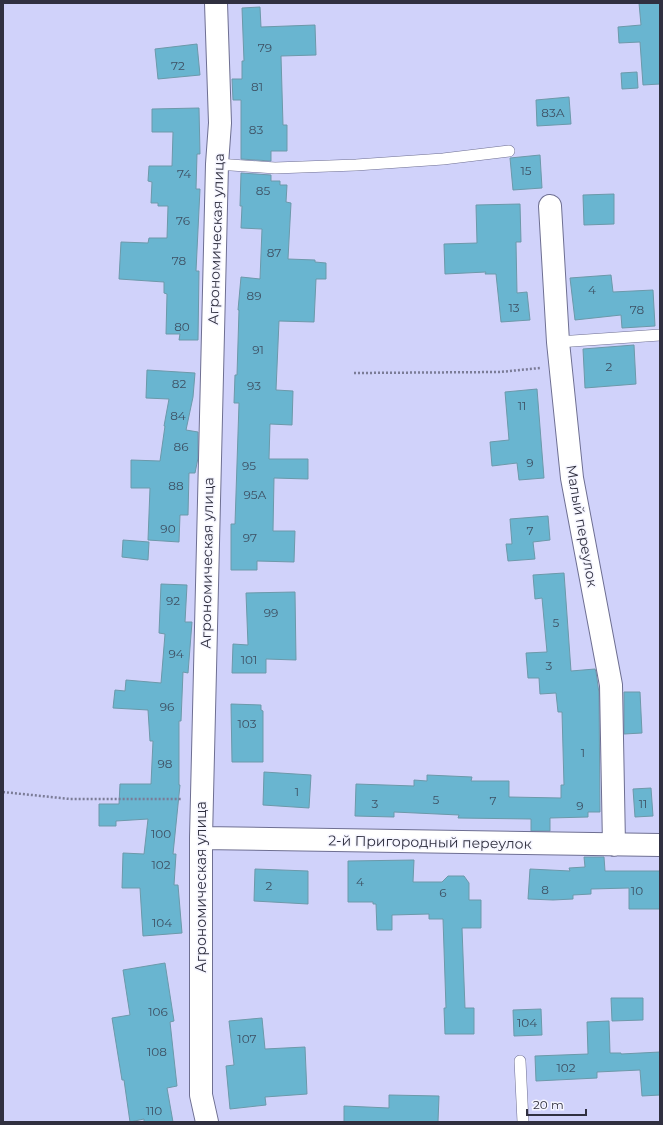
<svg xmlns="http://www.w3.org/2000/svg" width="663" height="1125" font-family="Montserrat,sans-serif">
	<rect width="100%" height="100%" fill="#d0d2fa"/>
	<path fill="#69b5d0" stroke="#6c99aa" d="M639,3H660V84L643,85L640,42L619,43L618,27L641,25Z
		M260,7L261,27L315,25L316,55L281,56L283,125H287V151H271V161L241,159V100H233L232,79H242V61H244L242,8Z
		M197,44L200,75L158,79L155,49Z
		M637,72L638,88L622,89L621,73Z
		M569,97L571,124L537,126L536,100Z
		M199,108L200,154H197L196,189H200L196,271H199L198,340H179L180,334H166L167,294L164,293V282L119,279L121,242L148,243L149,238H167L168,206H158V203H151L152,182L148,181L149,166H172L173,132H152V109Z
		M540,155L542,188L513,190L510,158Z
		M241,173L271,175V181H280V185H287L286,202L291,203L288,259L315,260V262L326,263V279H316L314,322L279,321L276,390L293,391L292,425L270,424L269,459H308V479L274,478L273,531H295L294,562L257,561V570H231V524H235L239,403H234L235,375H237L239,310H238L241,277L260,279L262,229L241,228L242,206H240Z
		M614,194V224L584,225L583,195Z
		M520,204L521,242H516L517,293L527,292L530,320L501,322L496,274H485L486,272L445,274L444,244L477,243L476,205Z
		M611,275L613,292L653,290L655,326L622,328L621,315L575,320L570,278Z
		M634,345L636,384L585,388L583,349Z
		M147,370L195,373L193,397L186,430L198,432V458L195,473H189L188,515H180L179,542L148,540L150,488H131V460L160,461L165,426H164L169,399L146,398Z
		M537,389L544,478L519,480L517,463L492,466L490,442L509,440L505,392Z
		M548,516L550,540L533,542L535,559L508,561L506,544H512L510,519Z
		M123,540L149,542L148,560L122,557Z
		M564,573L571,671L595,669L596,672L599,693L600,812H588V817L550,818V831H531V819L458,818L459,815L394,812V817L355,816L356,784L414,786V780L427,781V775L472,777L471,781H509V797L561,798V785H564L562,712H558L556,693L540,694L539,678H528L526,653L547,652L542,598L535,599L533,575Z
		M161,584L187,585L185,622H192L188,673L183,672L181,721H179V785H180L173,854H176L174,885H178L182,933L143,936L140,888H122L123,853L144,854L148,819L116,821V826H99V804H119L120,784H151L153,741H150L148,710L113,708L115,690L125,691L126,680L161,683L165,634L159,633Z
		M295,592L296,660L266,659V673H232L233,644L248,645L246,593Z
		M624,692H640L642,733L624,734Z
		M231,704L261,705V710L263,711V762H232Z
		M264,772L311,775L309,808L263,805Z
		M651,788L653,816L635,817L633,789Z
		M584,857H604L605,871H660V909H629V888L591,889V894L573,895V899L553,900L528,899L530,869L570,871L569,868L585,867Z
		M414,860L413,882H442L448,876H464L469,883V900H481V928H462L465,1008H474V1034H445L444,1008H446L443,919H429V914L392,915V930H377L376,904H373V902H348V861Z
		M255,869L308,871V904L254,901Z
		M165,963L174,1021L170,1022L177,1086L167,1088L173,1122H144V1119L130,1122L124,1080H122L112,1018L130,1015L123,970Z
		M611,998H643V1020L612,1021Z
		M541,1009L542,1035L514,1036L513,1010Z
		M262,1018L265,1049L305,1047L307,1094L265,1097L266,1105L230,1109L226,1066L234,1065L229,1021Z
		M609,1021L610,1053H621V1054L660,1052V1095L642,1096L640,1070L597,1072V1078L536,1081L535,1056L588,1054L587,1022Z
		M389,1095L439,1096L438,1122H344V1106L389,1108Z"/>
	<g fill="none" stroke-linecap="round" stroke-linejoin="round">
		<defs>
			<path id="service" d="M217,164L275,168L356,165L443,159L509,151
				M558,342L660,335
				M520,1061L523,1122"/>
			<path id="minor" d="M550,206L558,342L572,478L611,685L614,845
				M201,838L660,845
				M207,1122L201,1095V838L217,164L220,123L216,3"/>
		</defs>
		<use href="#service" stroke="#6e6f92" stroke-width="12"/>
		<use href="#minor" stroke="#6e6f92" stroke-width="24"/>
		<path stroke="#7b7c97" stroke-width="2.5" stroke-dasharray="2 2" stroke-linecap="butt" d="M354,373L500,372L540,368
			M3,792L70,799H181"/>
		<use href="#service" stroke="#fff" stroke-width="11"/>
		<use href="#minor" stroke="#fff" stroke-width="22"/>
	</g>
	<g text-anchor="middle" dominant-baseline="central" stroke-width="3" stroke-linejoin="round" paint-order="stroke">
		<g font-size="12" fill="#3e5164">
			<text x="265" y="47">79</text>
			<text x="178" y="65">72</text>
			<text x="257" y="86">81</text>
			<text x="553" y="112">83А</text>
			<text x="256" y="129">83</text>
			<text x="526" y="170">15</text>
			<text x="184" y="173">74</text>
			<text x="263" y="190">85</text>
			<text x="183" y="220">76</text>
			<text x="274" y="252">87</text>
			<text x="179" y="260">78</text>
			<text x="592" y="289">4</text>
			<text x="254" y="295">89</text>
			<text x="514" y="307">13</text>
			<text x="637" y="309">78</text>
			<text x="182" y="326">80</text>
			<text x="258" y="349">91</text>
			<text x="609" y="366">2</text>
			<text x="179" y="383">82</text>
			<text x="254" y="385">93</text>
			<text x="522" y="405">11</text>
			<text x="178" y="415">84</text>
			<text x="181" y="446">86</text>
			<text x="530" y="462">9</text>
			<text x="249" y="465">95</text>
			<text x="176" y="485">88</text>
			<text x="255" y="494">95А</text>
			<text x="168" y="528">90</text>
			<text x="530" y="530">7</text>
			<text x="250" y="537">97</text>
			<text x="173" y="600">92</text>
			<text x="271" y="612">99</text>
			<text x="556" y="622">5</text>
			<text x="176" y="653">94</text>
			<text x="249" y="659">101</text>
			<text x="549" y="665">3</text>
			<text x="167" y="706">96</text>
			<text x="247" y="723">103</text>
			<text x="583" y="752">1</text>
			<text x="165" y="763">98</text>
			<text x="297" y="791">1</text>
			<text x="436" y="799">5</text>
			<text x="493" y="800">7</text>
			<text x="375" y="803">3</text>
			<text x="643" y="803">11</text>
			<text x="580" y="805">9</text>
			<text x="161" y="833">100</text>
			<text x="161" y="864">102</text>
			<text x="360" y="881">4</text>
			<text x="269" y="885">2</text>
			<text x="545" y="889">8</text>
			<text x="637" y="890">10</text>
			<text x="443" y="892">6</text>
			<text x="162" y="922">104</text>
			<text x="158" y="1011">106</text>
			<text x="527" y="1022">104</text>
			<text x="247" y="1038">107</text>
			<text x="157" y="1051">108</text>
			<text x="566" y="1067">102</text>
			<text x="154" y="1110">110</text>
		</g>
		<g font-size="14" fill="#303040" stroke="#f6f6ff">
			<text transform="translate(216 239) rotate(-88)">Агрономическая улица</text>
			<text transform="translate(582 526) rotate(80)">Малый переулок</text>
			<text transform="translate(207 563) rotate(-89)">Агрономическая улица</text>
			<text transform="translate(430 842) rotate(1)">2-й Пригородный переулок</text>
			<text transform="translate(201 887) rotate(-90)">Агрономическая улица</text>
		</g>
	</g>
	<rect width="663" height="1125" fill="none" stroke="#303040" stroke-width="8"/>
	<path d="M527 1109v6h59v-6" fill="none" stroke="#303040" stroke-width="2"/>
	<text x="533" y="1109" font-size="12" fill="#303040" stroke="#f6f6ff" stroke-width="3" paint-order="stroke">20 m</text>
</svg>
